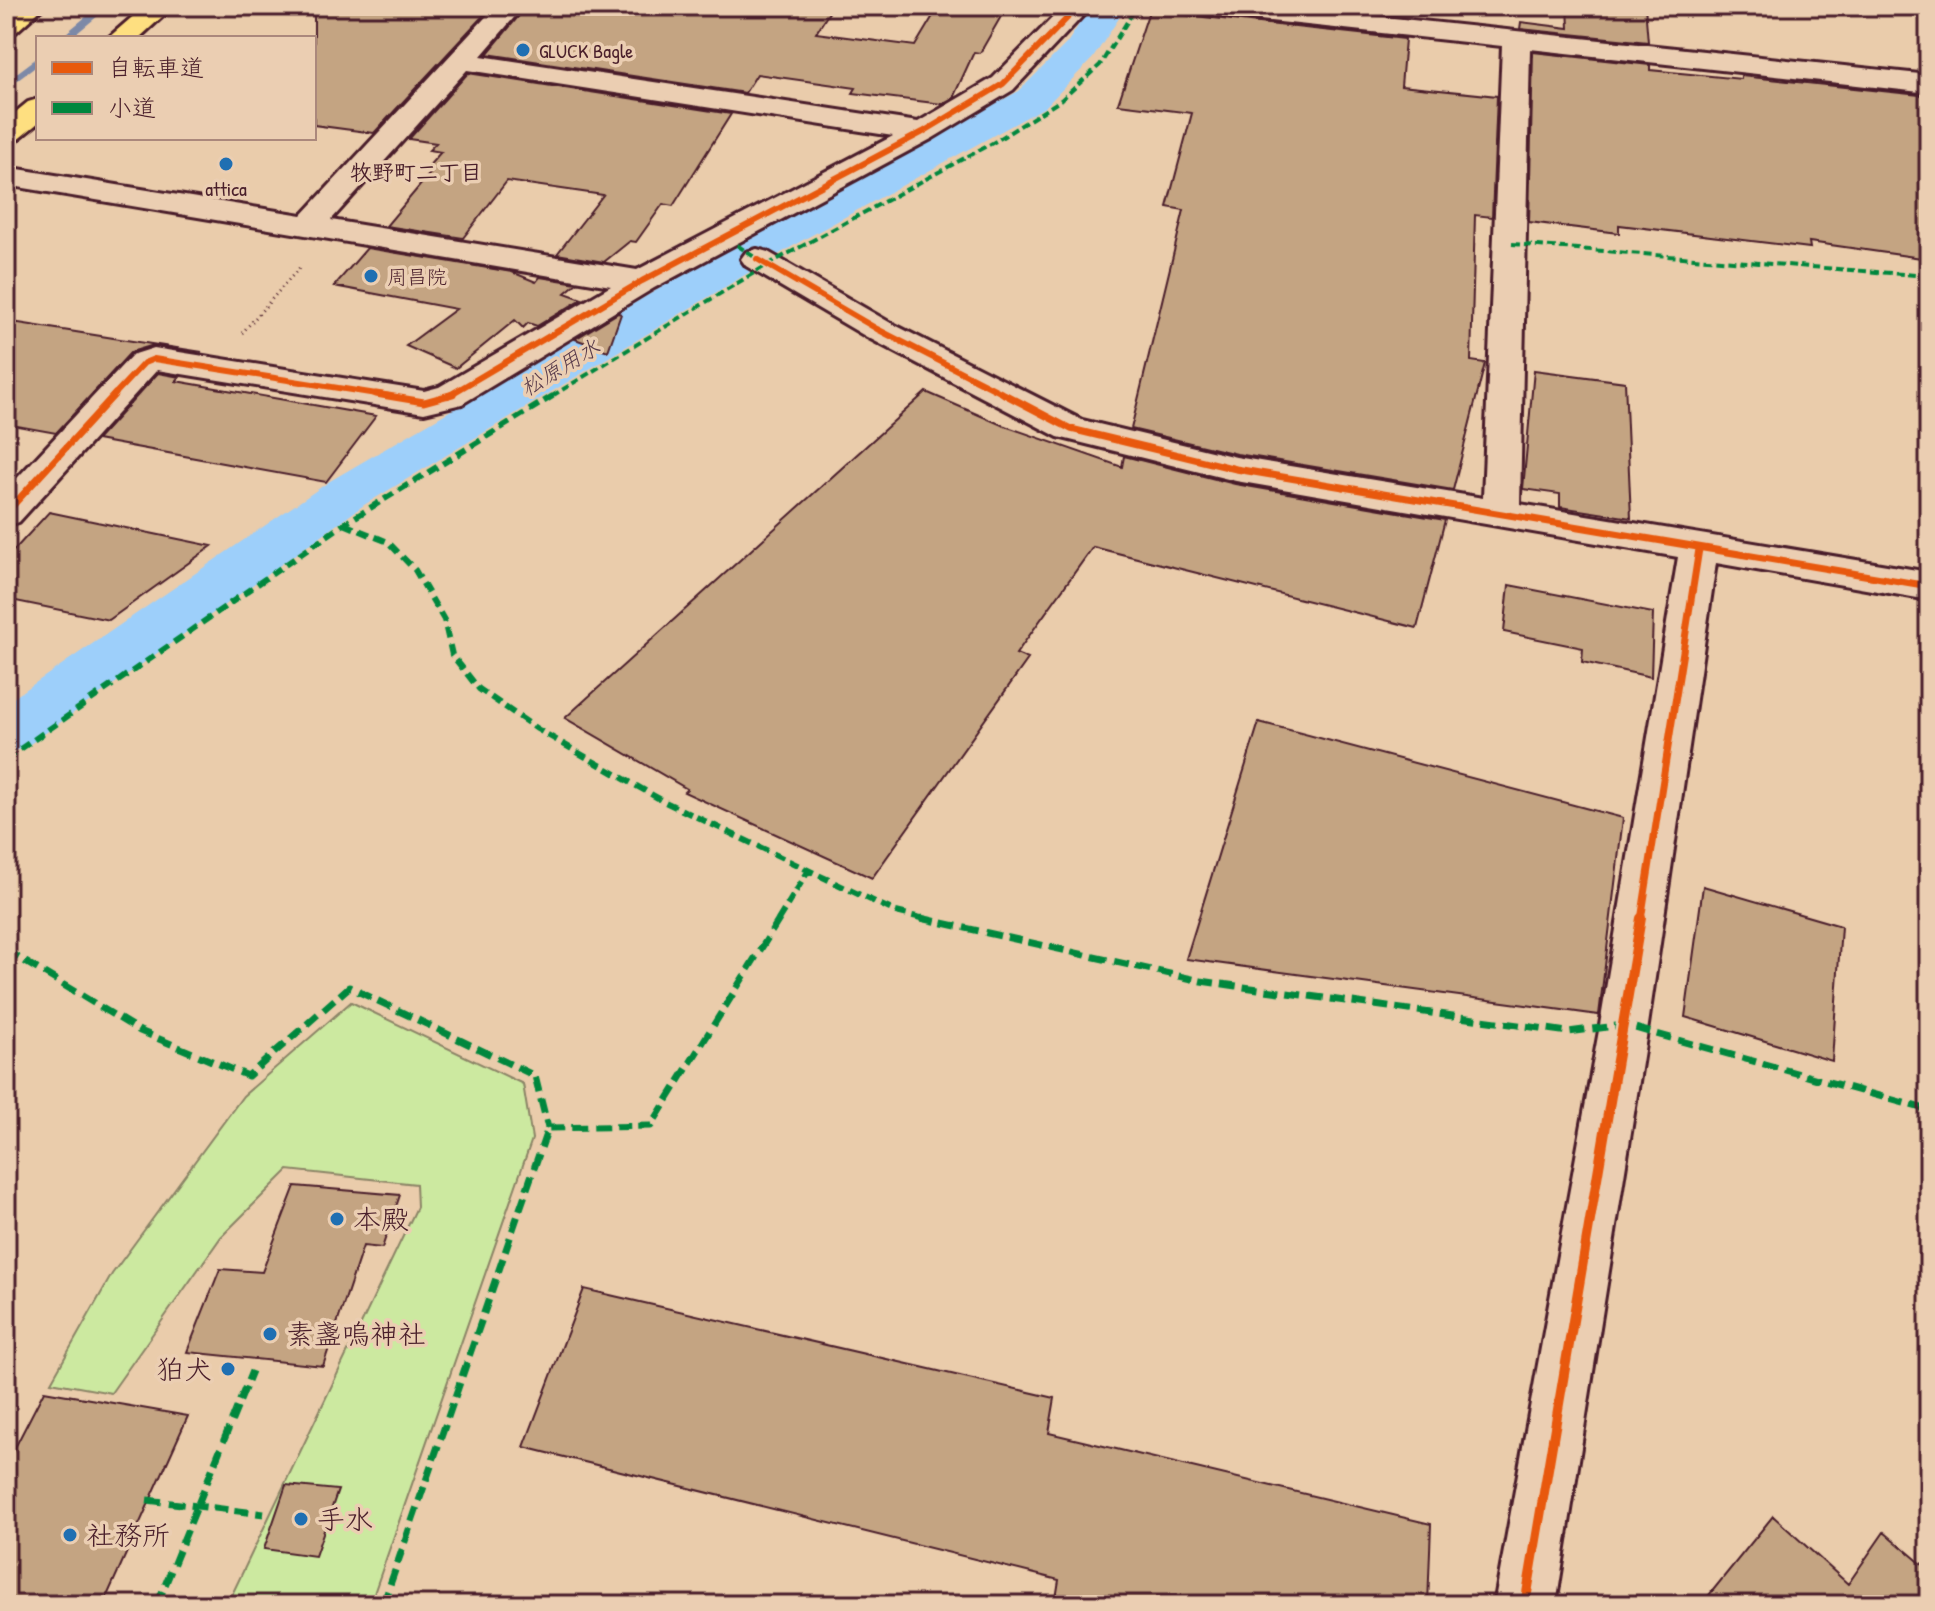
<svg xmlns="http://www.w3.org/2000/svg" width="1935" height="1611" font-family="'Patrick Hand','Klee One',sans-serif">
	<rect width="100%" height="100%" fill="#eaccab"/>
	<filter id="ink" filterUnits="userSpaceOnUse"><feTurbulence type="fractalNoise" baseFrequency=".0125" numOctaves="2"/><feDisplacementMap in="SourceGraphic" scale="16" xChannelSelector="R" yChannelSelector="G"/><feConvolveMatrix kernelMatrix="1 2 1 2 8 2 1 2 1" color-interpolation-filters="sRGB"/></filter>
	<g filter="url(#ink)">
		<path fill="#cce9a0" stroke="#8b8466" stroke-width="2" d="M351,1002L523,1084L532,1139L370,1605H227L417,1207L416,1184L288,1170L221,1237L111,1393L51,1382L112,1274L243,1096Z"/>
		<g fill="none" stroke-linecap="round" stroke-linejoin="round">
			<path fill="#7c89a7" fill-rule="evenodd" d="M99,6H110L71,38H60Z
				M38,57V65L6,89V81Z"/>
			<path fill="#9dcffa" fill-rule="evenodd" d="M1091,6H1127L1093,58L1045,107L803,240L364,505L26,747L6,754V703L330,481L773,222L1019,91L1067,43Z"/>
		</g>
		<path fill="#c4a482" stroke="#4a1f2b" stroke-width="2" d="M314,6H492L374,133L314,125Z
			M527,6H833L816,33L915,46L939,6H1007L980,53L974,52L953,98L942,104L853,93L856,88L757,74L745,93L487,54Z
			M1568,6H1645L1648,42L1520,29L1521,22L1569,28Z
			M1149,11L1405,39L1401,86L1497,96L1492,217L1475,215L1471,361L1485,363L1453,490L1237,454L1131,429L1184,210L1167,207L1192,113L1118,104Z
			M1533,52L1650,65V70L1741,79V76L1929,96V259L1809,242L1810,248L1619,225V233L1529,222Z
			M468,73L731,114L673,206L663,204L636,242L630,241L604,262L557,254L603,195L507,181L463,238L386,226L433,170L426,169L441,152L429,150L436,143L409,139Z
			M367,248L512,272L536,282L540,277L577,283L565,293L582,299L537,326L528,323L523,328L515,320L456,368L406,346L456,309L334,286Z
			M618,313L621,314L608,351L575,339Z
			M6,321L202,352L154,345L131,352L56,433L6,424Z
			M1534,370L1625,382L1631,518L1560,507V494L1523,489Z
			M158,373L180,377L176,381L376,416L326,482L97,440Z
			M926,392L1002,425L1122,467L1124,456L1235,484L1445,520L1417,628L1093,547L1016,654L1028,659L872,878L684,792L687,789L565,718Z
			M49,512L212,546L109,620L6,599V559Z
			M1509,585L1653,613L1651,677L1582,662L1583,648L1504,632Z
			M1259,722L1623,818L1599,1015L1186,959Z
			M1703,886L1841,926L1832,1061L1685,1017Z
			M295,1186L400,1195L382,1248L363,1246L323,1366L187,1352L220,1269L262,1272Z
			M584,1289L1055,1398L1049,1433L1431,1524L1428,1605H1055L1059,1580L524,1447Z
			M44,1391L188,1416L103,1605H6V1465Z
			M286,1485L338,1490L315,1556L264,1549Z
			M1773,1516L1848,1584L1884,1532L1929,1570V1605H1701Z"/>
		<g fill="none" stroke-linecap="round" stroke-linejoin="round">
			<defs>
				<path id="street" d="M496,6H524L481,56L918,122L993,78L1064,6H1092L1013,90L933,138L654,288L462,404L424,413L157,370L19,522L6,526V490L132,355L154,348L424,391L439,387L611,286L6,185V167L302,215ZM467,70L893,136L637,270L331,220Z
					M1192,6H1280L1929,75V93L1530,49L1520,504L1929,572V600L1716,563L1648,1025L1556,1605H1494L1600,1025L1678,557L1236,481L1058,437L865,336L746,266L741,259L746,252L757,249L768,252L889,322L1082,420L1236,457L1483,498L1502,46L1205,14L1196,12Z"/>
				<path id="highway" d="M15,6H45L16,32L6,34V13Z
					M145,6H174L139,38H108Z
					M38,99V123L16,141L6,144V120L28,102Z"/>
			</defs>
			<use href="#street" stroke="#4a1f2b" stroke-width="6"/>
			<use href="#highway" stroke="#4a1f2b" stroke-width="6"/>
			<path stroke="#4a1f2b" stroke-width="3" stroke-dasharray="1 4" stroke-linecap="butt" d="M242,333L301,266"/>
			<use href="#street" fill="#ebceb2" fill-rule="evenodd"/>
			<use href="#highway" fill="#fedf80" fill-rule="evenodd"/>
			<path stroke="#00873e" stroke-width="4" stroke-dasharray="8 4" stroke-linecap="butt" d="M1512,244L1929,276
				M737,245L757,259
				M552,396L767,265L996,141L1061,100L1100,65L1137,6"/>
			<path stroke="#00873e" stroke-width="6" stroke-dasharray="11 6" stroke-linecap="butt" d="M344,524L388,542L415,570L444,620L452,655L479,689L537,729L663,801L896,912L930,920
				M6,759L344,524L556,394
				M778,920L809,870"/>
			<path stroke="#00873e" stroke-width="7" stroke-dasharray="15 7" stroke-linecap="butt" d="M921,918L1201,981L1568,1032L1624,1025L1929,1110
				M6,950L140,1031L248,1076L349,987L535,1076L548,1128
				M147,1500L264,1514
				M157,1605L252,1371
				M383,1605L548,1128L651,1126L780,918"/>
			<defs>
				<path id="cycleway-far2" d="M757,259L877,329L1008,396
					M113,396L144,363L154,359L389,396
					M448,396L642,281L923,132L1003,84L1079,6"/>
				<path id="cycleway-far1" d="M376,394L424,402L453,394
					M1004,394L1071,429L1236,469L1929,586
					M6,513L115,394
					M1641,920L1699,549"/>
				<path id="cycleway" d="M1525,1605L1641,918"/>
			</defs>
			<use href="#cycleway-far2" stroke="#ebceb2" stroke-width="9"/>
			<use href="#cycleway-far1" stroke="#ebceb2" stroke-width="12"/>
			<use href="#cycleway" stroke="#ebceb2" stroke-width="15"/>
			<use href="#cycleway-far2" stroke="#e8590c" stroke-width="6"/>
			<use href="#cycleway-far1" stroke="#e8590c" stroke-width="7"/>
			<use href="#cycleway" stroke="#e8590c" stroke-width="10"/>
		</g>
	</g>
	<g fill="#1f6fb2" stroke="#ebceb2" stroke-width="3">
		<circle cx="523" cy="50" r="8"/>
		<circle cx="226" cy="164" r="8"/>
		<circle cx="371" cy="276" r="8"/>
		<circle cx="337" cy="1219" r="8"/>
		<circle cx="270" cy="1334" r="8"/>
		<circle cx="228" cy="1369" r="8"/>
		<circle cx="301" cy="1519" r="8"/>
		<circle cx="70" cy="1535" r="8"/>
	</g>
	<g text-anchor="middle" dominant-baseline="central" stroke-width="7" stroke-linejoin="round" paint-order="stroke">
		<g font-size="20" fill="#4a1f2b" stroke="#ebceb2" text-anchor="start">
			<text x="539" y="50">GLUCK Bagle</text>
			<text x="226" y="188" text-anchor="middle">attica</text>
			<text x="387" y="276">周昌院</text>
		</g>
		<g font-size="22" font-weight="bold" fill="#4a1f2b" stroke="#ebceb2">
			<text x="416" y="172">牧野町二丁目</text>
		</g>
		<g font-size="22" font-style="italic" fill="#56394a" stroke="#ebceb2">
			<text transform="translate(560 367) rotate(-31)">松原用水</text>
		</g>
		<g font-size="28" fill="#4a1f2b" stroke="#ebceb2" text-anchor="start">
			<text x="353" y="1219">本殿</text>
			<text x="286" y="1334">素盞嗚神社</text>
			<text x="212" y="1369" text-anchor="end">狛犬</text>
			<text x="317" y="1519">手水</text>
			<text x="86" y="1535">社務所</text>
		</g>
	</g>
	<rect width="1935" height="1611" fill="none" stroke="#ebceb2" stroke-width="32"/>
	<rect x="16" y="16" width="1903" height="1579" fill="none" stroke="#4a1f2b" stroke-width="3" filter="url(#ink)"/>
	<rect x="36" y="36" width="280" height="104" fill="#ebceb2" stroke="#ab887c" stroke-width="2"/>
	<rect x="52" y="62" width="40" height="12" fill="#e8590c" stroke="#ab887c" stroke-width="2"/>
	<text x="108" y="76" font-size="24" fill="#4a1f2b">自転車道</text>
	<rect x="52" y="102" width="40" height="12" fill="#00873e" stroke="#ab887c" stroke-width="2"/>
	<text x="108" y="116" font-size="24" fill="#4a1f2b">小道</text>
</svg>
